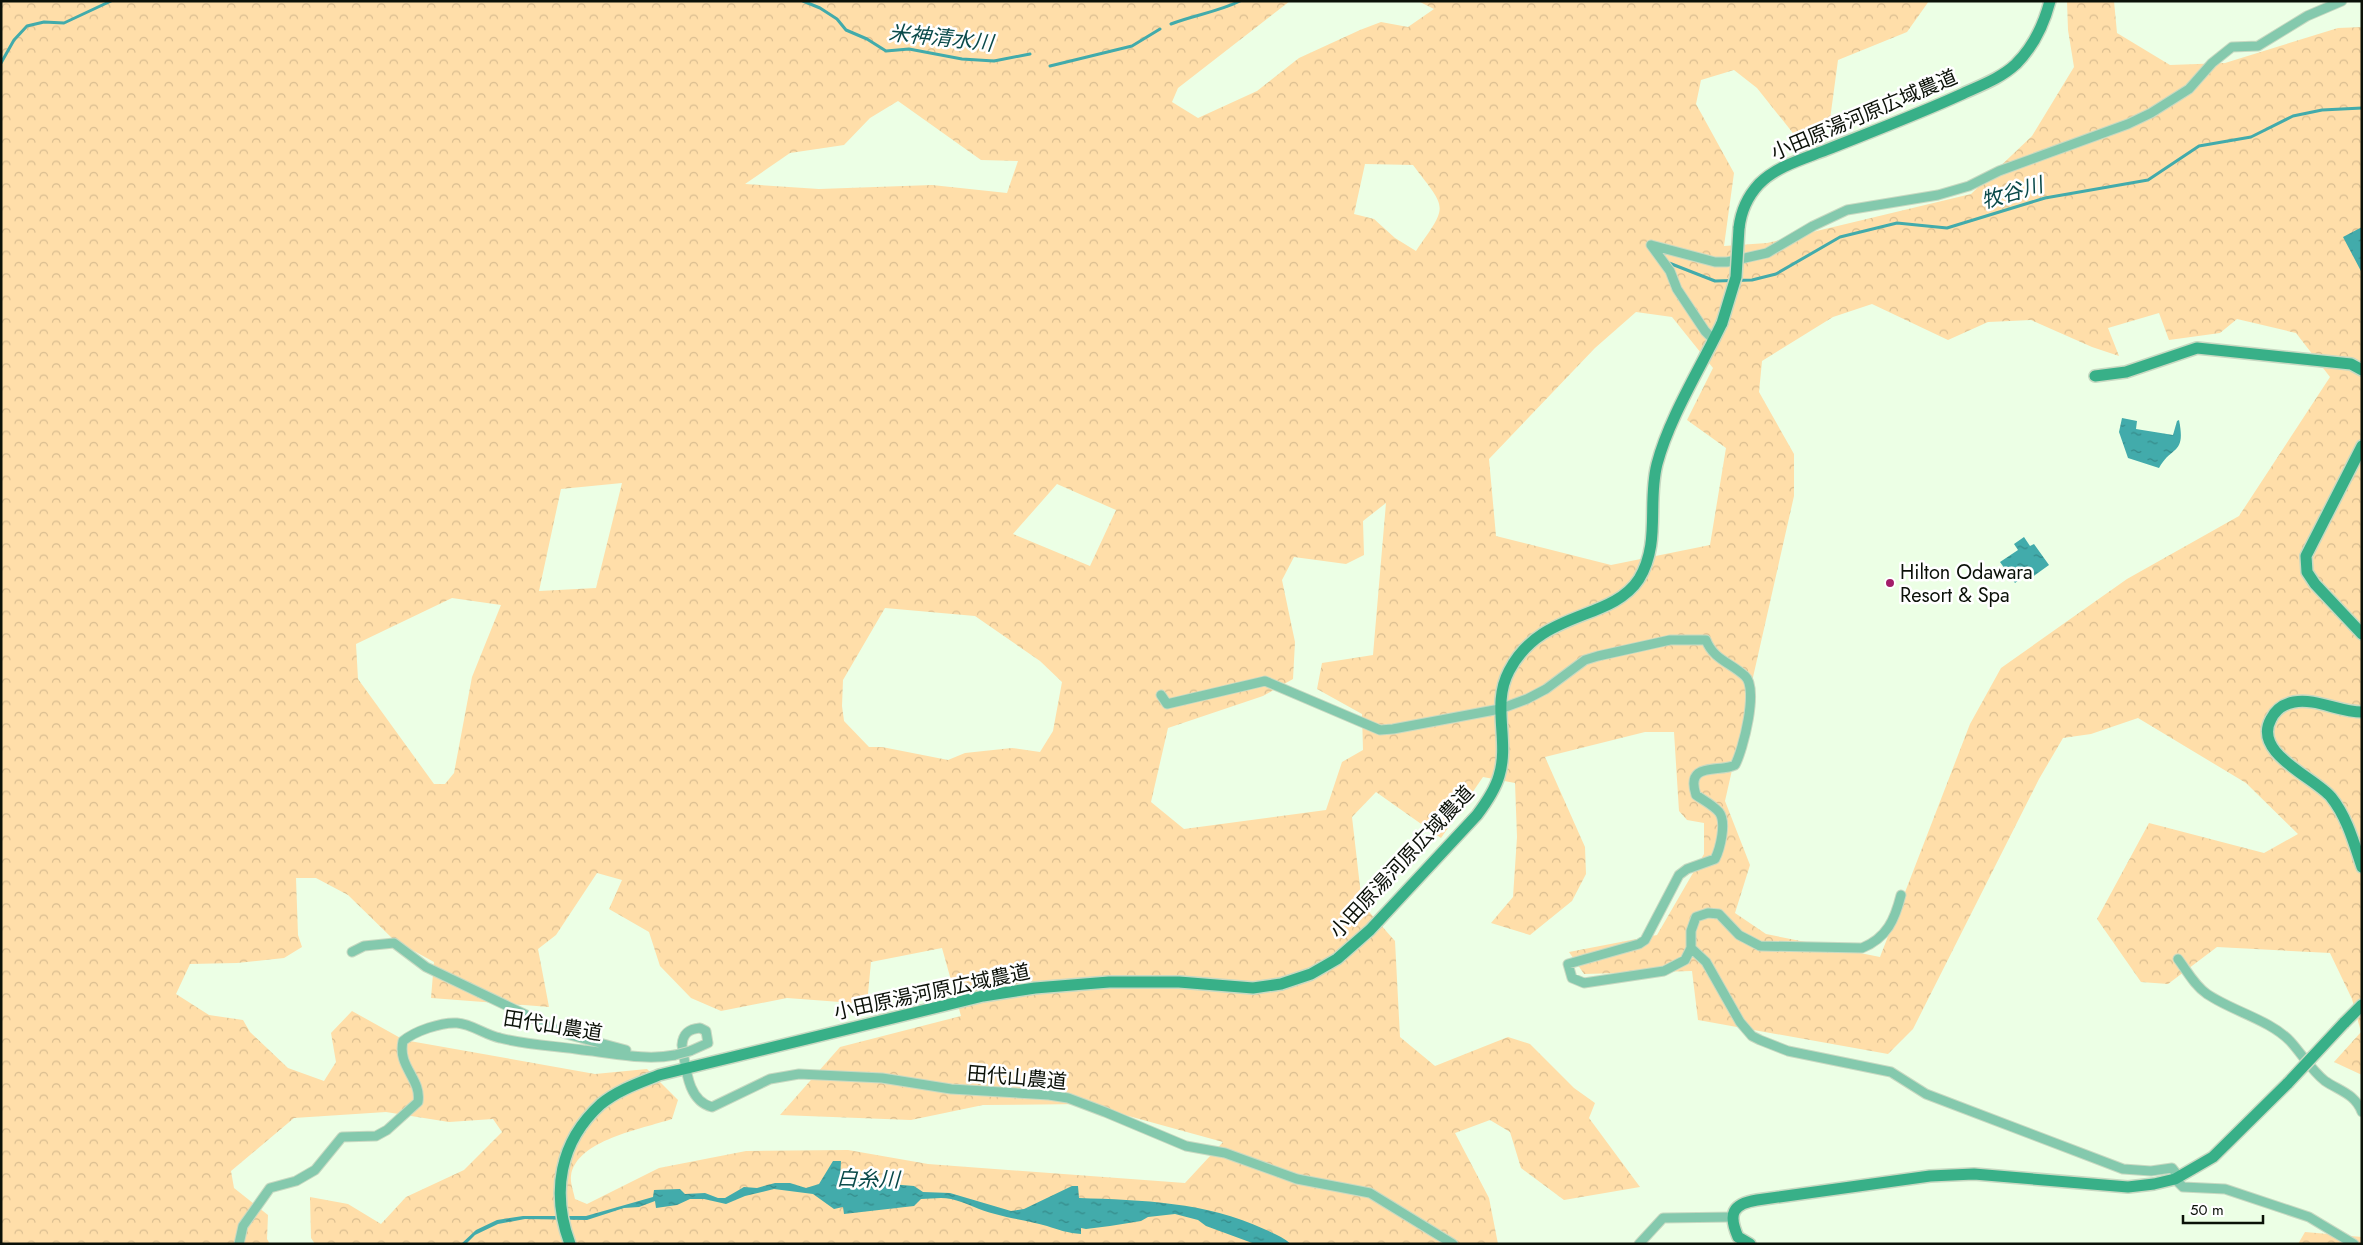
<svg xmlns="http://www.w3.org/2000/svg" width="2363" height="1245" font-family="Jost,'Noto Sans JP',sans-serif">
	<defs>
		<pattern id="forest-crowns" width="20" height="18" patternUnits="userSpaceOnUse" patternTransform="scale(1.25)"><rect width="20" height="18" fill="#ffdea9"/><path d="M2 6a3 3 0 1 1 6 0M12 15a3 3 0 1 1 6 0" fill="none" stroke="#d9bd90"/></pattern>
		<pattern id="water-ripples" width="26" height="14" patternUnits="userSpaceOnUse" patternTransform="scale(1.25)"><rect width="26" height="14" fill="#42abab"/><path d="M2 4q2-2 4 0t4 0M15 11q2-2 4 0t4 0" fill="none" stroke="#358a89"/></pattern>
	</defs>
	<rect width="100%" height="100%" fill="#ecffe5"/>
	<path fill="url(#forest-crowns)" fill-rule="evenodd" d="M1,1H1290L1178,88L1172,102L1198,118L1257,91L1299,58L1360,30L1381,22L1408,27L1434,9L1418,1H1929L1907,32L1838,60L1829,127L1800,142L1757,88L1734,70L1701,80L1696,104L1734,173L1724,246L1767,243L1971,194L2032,136L2074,67L2068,30L2067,1H2114L2117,33L2170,65L2225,63L2338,28L2362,27V1075L2334,1062L2361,1032L2352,999L2330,953L2217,947L2168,984L2141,982L2097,919L2149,823L2264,853L2298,834L2246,783L2138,718L2091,734L2063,738L2039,779L1913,1029L1888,1054L1698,1020L1692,971L1584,974L1569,952L1657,935L1704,854V823L1687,820L1679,811L1674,732H1645L1545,757L1585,847L1586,874L1572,901L1530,935L1491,923L1513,897L1517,837L1515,783L1483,777L1441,838L1376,792L1352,817L1362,904L1395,941L1400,1037L1435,1066L1508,1037L1530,1044L1574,1088L1595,1103L1589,1118L1640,1187L1564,1200L1521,1168L1510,1132L1490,1120L1455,1133L1489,1198L1498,1244H315L311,1238L310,1197L348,1204L381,1224L406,1197L464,1170L502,1132L493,1119L449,1122L386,1112L294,1118L231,1171L234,1188L268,1215L267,1239L270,1244H1ZM898,101L981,160L1018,161L1007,193L932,185L819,189L745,184L790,153L844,145L870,118ZM1365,164L1413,165C1447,210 1449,204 1416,251L1395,238L1374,219L1354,214ZM1872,304L1948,340L1988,322L2031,320L2092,347L2119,356L2108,328L2159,313L2169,340L2220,333L2237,319L2296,333L2330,377L2239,516L2127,579L2001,668L1970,724L1880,957L1766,934L1735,913L1750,865L1725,801L1794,496V454L1759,392L1762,361L1833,317ZM1636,312L1672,317L1713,368L1687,420L1726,448L1710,545L1611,565L1496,536L1489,459L1595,348ZM622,483L596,588L539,591L561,489ZM1057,484L1116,510L1090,566L1013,534ZM1386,503L1373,655L1322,663L1317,689L1362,714L1363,750L1342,762L1326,810L1184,829L1151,802L1168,728L1263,696L1293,679L1295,642L1282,580L1294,557L1346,564L1364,555L1363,521ZM452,598L501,605L472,677L454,773L445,784H434L358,679L356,644ZM885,608L975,616L1040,661L1062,682L1053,731L1040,752L1012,748L965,753L948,760L882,747H869L844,721L842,706L843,680ZM597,873L622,880L609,909L649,932L660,966L691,998L721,1011L787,998L867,1004L871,962L942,948L961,1016L840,1047L780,1115L911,1120L983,1105L1085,1104L1223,1142L1185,1183L928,1164L848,1150L746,1151L659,1168L587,1204L575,1199C574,1193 570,1183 571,1176C576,1140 642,1129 672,1119L678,1100L647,1069L595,1074L404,1040L352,1011L331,1033L336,1062L324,1081L288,1068L250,1032L243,1020L209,1015L176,994L190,964L237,963L284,958L302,947L298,935L296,878H316L348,895L394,940L434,962L431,998L549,1007L538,949L556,935Z
		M2305,1232L2362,1237V1244H2298Z"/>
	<path fill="url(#water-ripples)" d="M2362,227V273L2343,237Z
		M2122,418L2137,421L2136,429L2173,435L2177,421L2179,420C2186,455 2172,445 2159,468L2128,458L2119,432Z
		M2024,537L2030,546L2034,544L2049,565L2027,581L2024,576L2015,583L2000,562L2018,550L2014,544Z
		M833,1161H841L840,1180L845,1181V1176L879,1183L914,1186L923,1192L950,1193L1011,1211L1024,1209L1072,1186H1078L1079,1198C1142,1200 1206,1202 1264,1229C1273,1233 1283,1237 1291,1244H1255L1206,1226L1198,1220L1175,1214L1148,1217L1141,1221L1110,1226L1086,1229L1081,1228V1234C1068,1233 1059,1230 1047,1226C1030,1221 1013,1219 995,1214C980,1211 966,1202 951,1199C941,1197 931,1199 921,1199L914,1206L844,1214L843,1207L834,1209L813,1194L774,1189L745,1196L726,1204L704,1199H690L677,1205L656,1208L655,1201L639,1207L624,1208L587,1220L525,1219L498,1224L475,1235L466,1244H461L476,1230L497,1220L523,1216H586L653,1197L654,1190L680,1189L685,1194L705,1193L718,1198H725L744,1187L757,1188L775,1183H790L806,1188L819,1184Z"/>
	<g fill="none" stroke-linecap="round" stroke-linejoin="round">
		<path stroke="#42abab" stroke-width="3" d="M803,1L820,8L837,19L846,30L867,39L886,51L909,49L962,59L994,61L1030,54
			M1171,24C1194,15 1218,12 1240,1
			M1,63L14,40L27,26L44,22L64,23L111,1
			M1050,66L1132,46L1160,29
			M1669,263L1715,281L1752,280L1776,274L1840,237L1897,223L1947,228L2045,198L2148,180L2199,146L2251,137L2293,116L2322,110L2362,108"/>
		<defs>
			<path id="street" d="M1651,245L1715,262H1727L1767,253L1813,226L1847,210L1938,195L1969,186L1999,171L2128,124L2151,113L2189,89L2212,63L2232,47L2258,46L2307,16L2342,1
				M1651,245L1670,271L1677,289L1705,331L1714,340
				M1161,695L1167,704L1265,681L1380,730L1393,729L1500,709L1527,699L1546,689L1585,660L1598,656L1670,640H1706C1713,659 1731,663 1745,676C1759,688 1743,750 1735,765C1719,773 1685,761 1696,795C1703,800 1713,805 1719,812C1727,822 1720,849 1715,859L1687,869L1679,875L1645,940L1639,944L1568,964L1572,978L1584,983L1664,971L1685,960L1691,948
				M1901,895C1895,919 1887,938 1862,948L1760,946L1739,935L1719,914L1708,913L1696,917L1691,931V948L1706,962L1740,1022L1752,1036L1760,1040L1788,1051L1891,1072L1926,1094L2123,1169L2151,1171L2172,1168L2179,1177
				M352,952L364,946L394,943L426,967L566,1034L626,1050
				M2178,959C2187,971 2195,986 2207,994C2232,1011 2270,1020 2290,1041C2302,1054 2311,1070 2325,1081C2340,1091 2355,1094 2362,1112
				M690,1051L708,1043L706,1031L700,1028C689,1029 683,1033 682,1045C686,1067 687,1101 712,1107L770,1079L799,1074L882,1078L951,1089L1049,1095L1068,1098L1105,1112L1186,1146L1225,1153L1297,1179L1370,1193L1453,1244
				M2175,1179L2183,1187L2225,1189L2309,1217L2354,1244
				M239,1244L243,1226L270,1188L296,1181L315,1170L342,1137L376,1136L387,1130L418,1102C422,1079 397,1067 403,1041C415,1031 441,1022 457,1023C472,1024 485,1035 500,1038C527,1045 556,1046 583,1050C613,1053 645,1061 675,1055
				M1639,1244L1663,1218L1733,1217"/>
			<path id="secondary" d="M1739,228C1741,211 1747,197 1759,184C1777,166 1803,159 1826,150C1871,132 1916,115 1960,95C1979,86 2000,79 2016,64C2033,47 2044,24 2050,1
				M2095,376L2126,372L2197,348L2351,364L2362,370
				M2362,446L2306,556L2307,572L2315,584L2362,634
				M2362,712C2339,712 2316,698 2294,702C2283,704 2276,709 2271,719C2252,753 2314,777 2331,797C2347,817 2354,843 2362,867
				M2344,1023L2362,1005
				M570,1244C551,1193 559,1142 601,1104C618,1090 639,1083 659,1075L983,996L1035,988L1109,982H1179L1253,988L1281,984L1311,974L1337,959L1370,930L1477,815C1486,803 1495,790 1499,776C1510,741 1491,705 1509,671C1541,609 1611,622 1639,579C1661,543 1647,503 1657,464C1669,418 1701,367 1722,323
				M1750,1244L1738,1237C1728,1214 1732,1204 1757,1200L1930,1176L1974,1174L2128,1187L2154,1184L2175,1179L2213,1157L2288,1083"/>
		</defs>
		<use href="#street" stroke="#c8d9c2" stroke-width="11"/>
		<use href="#secondary" stroke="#c8d9c2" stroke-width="14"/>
		<use href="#street" stroke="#84c9ad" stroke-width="9"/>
		<use href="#secondary" stroke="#38b088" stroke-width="11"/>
		<defs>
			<path id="street-bridge" d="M675,1055L690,1051"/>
			<path id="secondary-bridge" d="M1722,323L1736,277L1739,228
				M2288,1083L2344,1023"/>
		</defs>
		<use href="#street-bridge" stroke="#c8d9c2" stroke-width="11" stroke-linecap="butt"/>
		<use href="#secondary-bridge" stroke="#c8d9c2" stroke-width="14" stroke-linecap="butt"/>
		<use href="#street-bridge" stroke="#84c9ad" stroke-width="9"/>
		<use href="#secondary-bridge" stroke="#38b088" stroke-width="11"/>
	</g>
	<circle fill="#a31d69" stroke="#fff" stroke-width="2" cx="1890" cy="583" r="5"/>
	<g text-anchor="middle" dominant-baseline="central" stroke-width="5" stroke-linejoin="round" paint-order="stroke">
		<g font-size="20" fill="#0b1108" stroke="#fff">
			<text transform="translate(1864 115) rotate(-23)">小田原湯河原広域農道</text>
			<text transform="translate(1402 862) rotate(-47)">小田原湯河原広域農道</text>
			<text transform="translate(932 992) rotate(-12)">小田原湯河原広域農道</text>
			<text transform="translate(553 1026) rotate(9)">田代山農道</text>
			<text transform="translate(1017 1078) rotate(5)">田代山農道</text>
		</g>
		<g font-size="20" fill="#0b1108" stroke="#fff" text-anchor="start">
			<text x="1900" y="572">Hilton Odawara<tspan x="1900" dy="23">Resort &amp; Spa</tspan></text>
		</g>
		<g font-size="21" font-style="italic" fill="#0a4a4a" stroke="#fff">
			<text transform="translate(941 38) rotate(6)">米神清水川</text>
			<text transform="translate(2012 193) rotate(-16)">牧谷川</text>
			<text transform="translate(868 1179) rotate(2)">白糸川</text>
		</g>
	</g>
	<rect width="2363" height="1245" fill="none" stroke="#0b1108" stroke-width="5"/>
	<path d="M2183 1215v8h80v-8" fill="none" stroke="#0b1108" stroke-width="2.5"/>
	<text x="2190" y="1215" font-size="15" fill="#0b1108" stroke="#ffffff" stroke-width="4" paint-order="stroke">50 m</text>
</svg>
